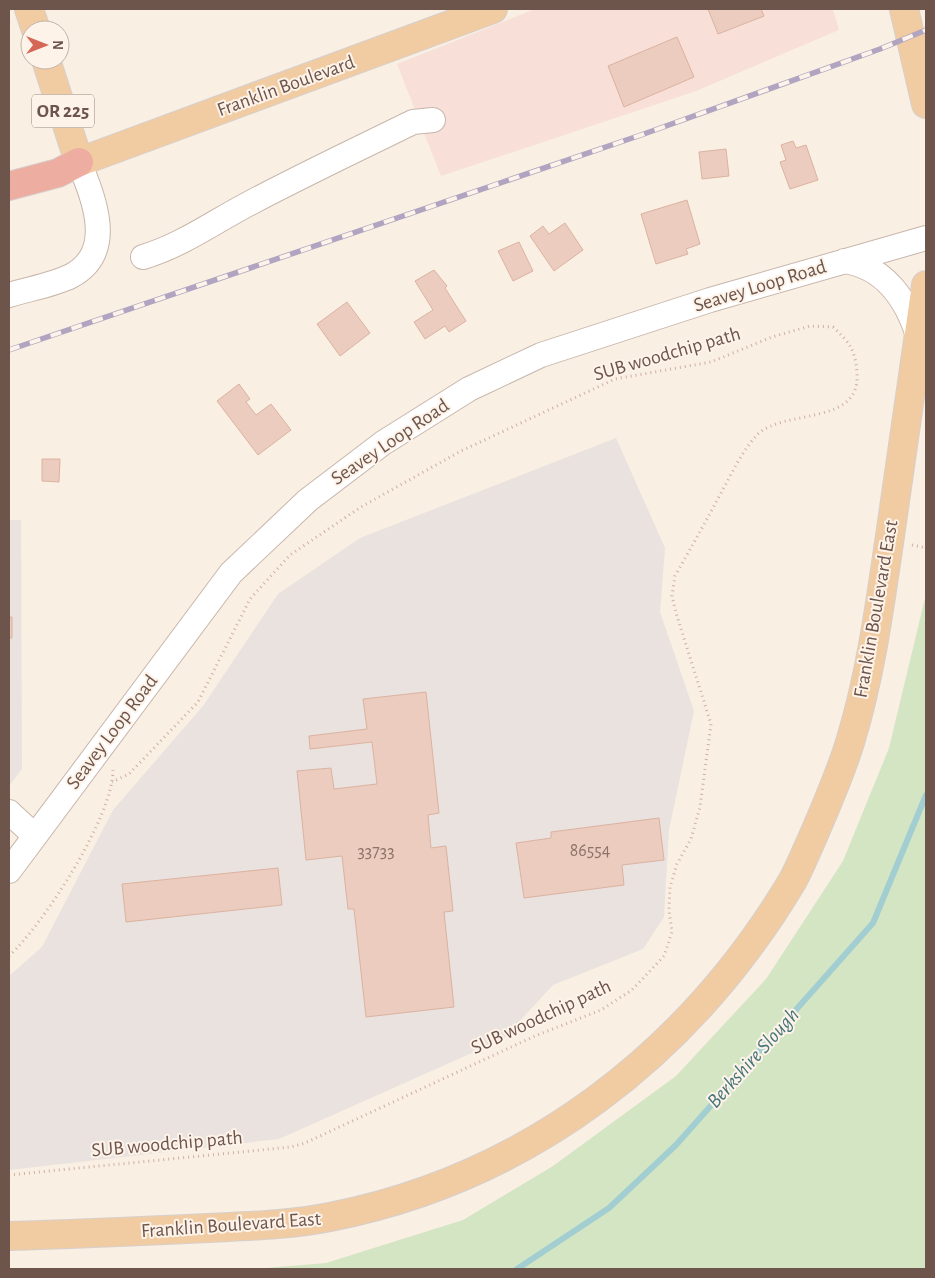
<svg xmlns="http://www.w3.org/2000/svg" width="935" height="1278" font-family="'Alegreya Sans',sans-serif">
	<rect width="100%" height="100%" fill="#f9efe3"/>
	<path fill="#f8dfd8" d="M535,9H833L839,30L696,91L441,176L397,64Z"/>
	<path fill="#e9e2de" d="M616,438L665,548L660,612L694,711L669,830L664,917L643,949L553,985L503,1039L279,1139L9,1170V976L42,947L113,810L203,706L278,594L360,538Z
		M9,520H21L22,769L9,786Z"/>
	<path fill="#d4e5c4" d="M926,594V1269H253L326,1263L463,1220L553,1166L676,1076L766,979L843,861L889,748Z"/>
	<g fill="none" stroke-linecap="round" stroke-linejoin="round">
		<path stroke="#a2ced1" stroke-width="6" d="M517,1269L609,1208L676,1145L873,923L926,795"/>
	</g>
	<path fill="#ebccbe" stroke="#dcb2a1" d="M708,9H761L764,16L718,34Z
		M677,37L694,77L624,107L608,66Z
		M793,141L796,148L806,145L818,180L790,189L780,162L786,160L781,145Z
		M726,149L729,176L702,179L699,152Z
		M687,200L700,244L686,249L688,254L656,264L641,214Z
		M565,223L583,250L554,271L530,236L543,226L549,234Z
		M519,242L533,271L513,281L498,251Z
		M434,270L447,286L445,288L466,321L449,332L445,326L425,339L414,322L433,310L415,281Z
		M347,302L370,333L340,356L317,324Z
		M239,384L250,399L246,402L256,415L271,404L291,430L258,455L217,401Z
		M42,459H60L59,482L42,481Z
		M9,617H12V638H9Z
		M426,692L439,813L428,815L431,848L446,846L453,911L444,912L454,1007L366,1017L354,909H348L342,856L306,860L297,771L331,768L334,789L377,784L372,742L310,749L309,736L367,729L363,699Z
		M659,818L664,860L622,865L624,885L524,898L516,843L551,838V832Z
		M278,868L282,905L126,922L122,884Z"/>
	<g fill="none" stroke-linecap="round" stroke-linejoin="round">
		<defs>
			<path id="minor" d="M143,257C183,245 215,221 252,202C305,174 360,148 413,122L433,120
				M844,261C886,267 908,302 919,339
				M9,295C28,289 53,285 71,276C116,252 94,199 79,162
				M9,812L35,836
				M9,871L231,573L308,500L383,443L469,389L541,355L710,300L926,238"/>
			<path id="major" d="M29,9L36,30
				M904,9L926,104
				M46,60L79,162L493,9
				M9,1236C75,1234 142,1231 208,1228C248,1226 290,1225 330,1217C529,1178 690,1053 793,880C800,867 806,852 812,839C826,806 841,773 851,739C871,673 880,604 890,536C902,452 914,369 926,285"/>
			<path id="highway" d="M9,186L58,173L79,162"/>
		</defs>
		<use href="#minor" stroke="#c8b6ab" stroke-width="26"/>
		<use href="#major" stroke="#d6cfcd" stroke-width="30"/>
		<use href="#highway" stroke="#d6cfcd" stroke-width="30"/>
		<path stroke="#d0afa2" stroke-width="3" stroke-dasharray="1 4" stroke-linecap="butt" d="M912,545L926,548
			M9,956C43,925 113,817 113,770
			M9,1175L291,1147L305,1143L535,1036L601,1010L632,990L664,956L672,932L669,910L670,887L677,864L691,839L700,807L711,724L676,613L672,596L675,576C691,548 706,521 721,493C732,473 742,451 757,435C783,408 862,427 857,372C855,349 849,342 833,327L810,326L772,337L711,362L615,379L461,451L361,507L290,555L250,599L198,702L129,774L112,782"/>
		<use href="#minor" stroke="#fff" stroke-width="24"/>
		<use href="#major" stroke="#f1cca3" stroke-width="28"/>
		<use href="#highway" stroke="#edada1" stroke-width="28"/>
		<defs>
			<path id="rail" d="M9,350L641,135L880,49L926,30"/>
		</defs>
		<use href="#rail" stroke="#b1a4c1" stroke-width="5.5"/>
		<use href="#rail" stroke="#fdf3e9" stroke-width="4" stroke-dasharray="11" stroke-linecap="butt"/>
	</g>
	<g text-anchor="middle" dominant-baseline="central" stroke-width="4" stroke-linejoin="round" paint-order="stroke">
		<g font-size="18" fill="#8d7368">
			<text x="590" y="851">86554</text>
			<text x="376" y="852">33733</text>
		</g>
		<rect fill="#fdf3e9" stroke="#99847b" stroke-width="1" x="32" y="94.5" width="62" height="33" rx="4"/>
		<g font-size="19" font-weight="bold" fill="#6e554c">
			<text x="63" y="111">OR 225</text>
		</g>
		<g font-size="20" fill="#6e554c" stroke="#fdf3e9">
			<text transform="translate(286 86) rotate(-20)">Franklin Boulevard</text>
			<text transform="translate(760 286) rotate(-17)">Seavey Loop Road</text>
			<text transform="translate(667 354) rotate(-16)">SUB woodchip path</text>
			<text transform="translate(390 442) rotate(-34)">Seavey Loop Road</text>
			<text transform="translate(876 609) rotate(-80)">Franklin Boulevard East</text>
			<text transform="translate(112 732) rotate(-53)">Seavey Loop Road</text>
			<text transform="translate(541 1017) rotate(-25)">SUB woodchip path</text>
			<text transform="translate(167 1144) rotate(-5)">SUB woodchip path</text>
			<text transform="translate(231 1225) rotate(-4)">Franklin Boulevard East</text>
		</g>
		<g font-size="21" font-style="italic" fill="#467579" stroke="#fdf3e9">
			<text transform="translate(753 1058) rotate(-48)">Berkshire Slough</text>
		</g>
	</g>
	<rect width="935" height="1278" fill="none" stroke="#6e554c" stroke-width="20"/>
	<g transform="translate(45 45) rotate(90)"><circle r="24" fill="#fdf3e9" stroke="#c4b4aa"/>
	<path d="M0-4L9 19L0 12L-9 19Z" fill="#d66656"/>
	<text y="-8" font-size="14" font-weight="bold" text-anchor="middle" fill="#6e554c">N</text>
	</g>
</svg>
